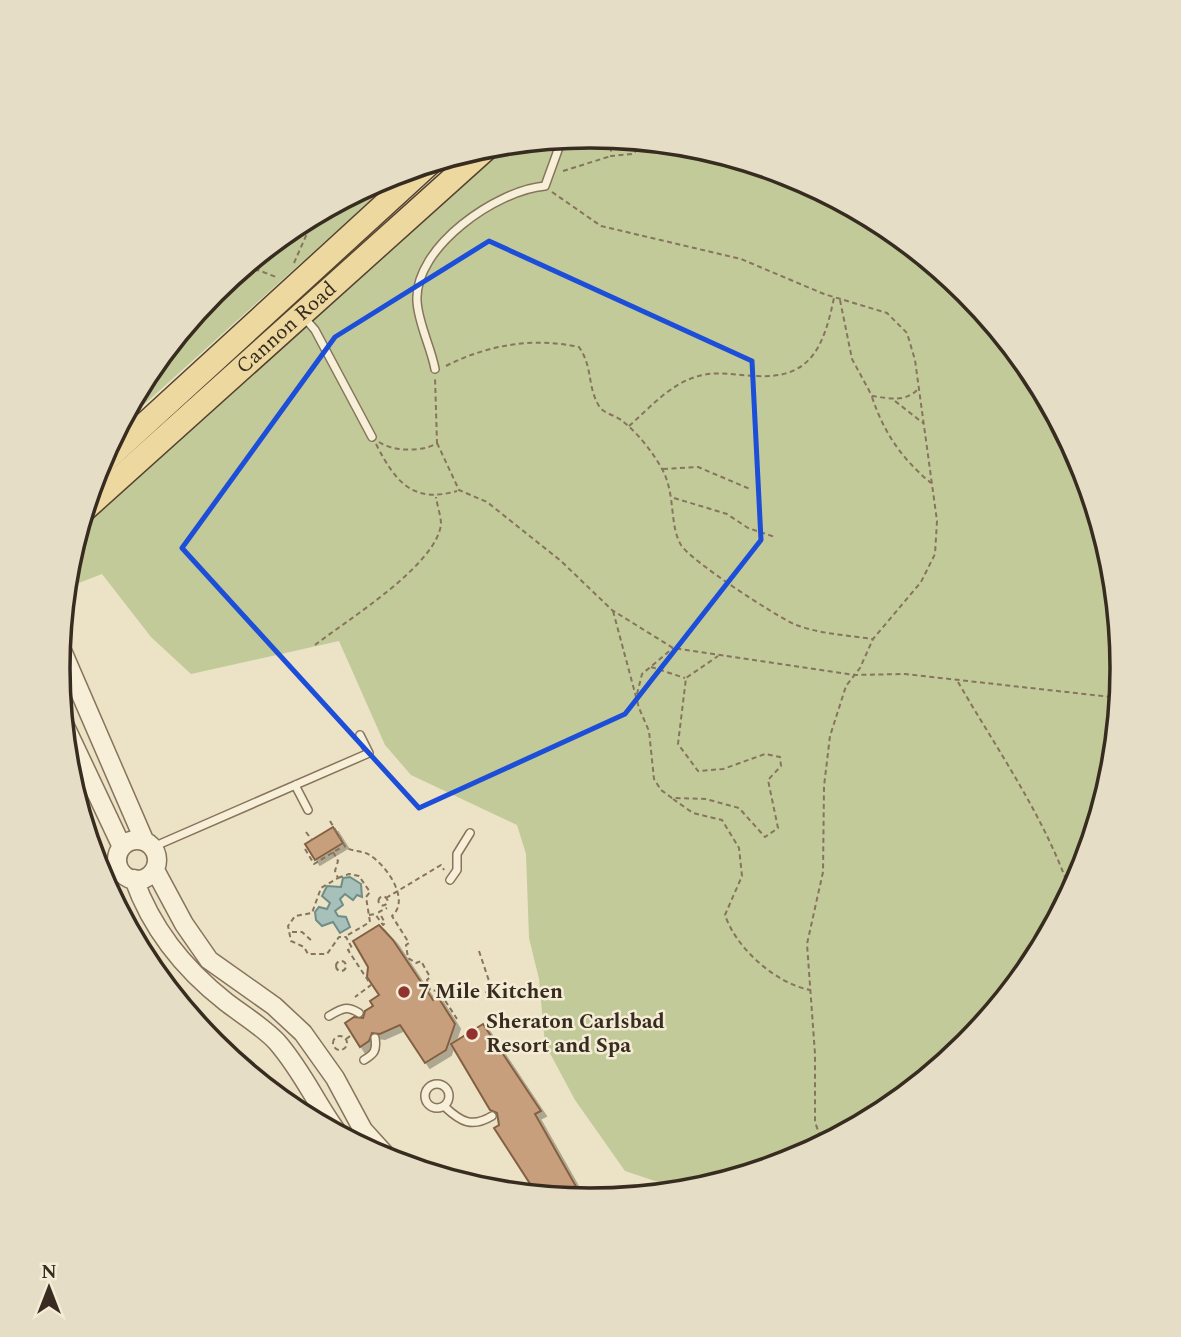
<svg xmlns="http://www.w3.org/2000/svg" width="1181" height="1337" font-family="Spectral,serif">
	<defs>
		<filter id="shadow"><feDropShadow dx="5" dy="5" stdDeviation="0" flood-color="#0004"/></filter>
	</defs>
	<rect width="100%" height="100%" fill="#ece2c5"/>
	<path fill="#c2ca9a" d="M591,136L695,146L795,176L887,226L967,292L1034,373L1083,465L1113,565L1123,669L1113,773L1083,873L1033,965L967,1045L886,1112L794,1161L688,1192L625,1171L575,1100L545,1044L539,979L529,938L526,854L517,825L411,775L385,745L339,641L191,674L151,637L102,574L66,588C76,569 72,551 78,530L505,144Z
		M403,171L118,428L148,372L214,292L295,225L387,176Z
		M67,763L98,839L93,856L68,772Z"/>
	<path fill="#a7c0b9" stroke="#6e8e87" stroke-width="2" d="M350,877L361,884L362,897L357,895L353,900L345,894L340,899L343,905L335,911L338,916L346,917L350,927L340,933L333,922L322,926L316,920L315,912L319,907L327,909L330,903L322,896L327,886L341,887L343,878Z"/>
	<path fill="#c89f7d" stroke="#846043" stroke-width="2" filter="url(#shadow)" d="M333,827L343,843L315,860L305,844Z
		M379,925L393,940L433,1000L438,997L455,1024L446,1050L425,1063L400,1025L380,1034L372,1033L369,1041L360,1047L345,1023L354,1017L363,1018L365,1011L373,1006L370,1001L379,995L367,977L368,967L353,941Z
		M483,1024L541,1111L535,1114L578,1190L566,1197L563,1193L555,1198L538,1196L494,1128L499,1125L497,1113L490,1110L451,1044Z"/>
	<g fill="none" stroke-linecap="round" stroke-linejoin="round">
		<defs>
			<path id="service" d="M303,316L315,330L372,437
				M435,369C431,347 418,323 417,301C414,247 497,190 545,186L562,139
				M295,785L308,810
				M153,847L369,753L360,735
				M450,880L457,870V854L470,833
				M329,1016C341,1009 346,1005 359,1013
				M364,1060C374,1054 377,1051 375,1038
				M425 1096a12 12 0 1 1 24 0a12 12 0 1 1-24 0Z
				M445,1107C461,1122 472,1128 492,1116"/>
			<path id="tertiary" d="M60,646L144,840
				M63,722L122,847
				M117 860a20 20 0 1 1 40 0a20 20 0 1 1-40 0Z
				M155,870L184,924L209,960L274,1006L303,1033L335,1078L363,1130L392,1162
				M134,879C152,930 184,969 226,1002C243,1015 263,1027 277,1042C304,1073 317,1106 340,1136"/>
			<g id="primary">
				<path d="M98,467L430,163"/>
				<path id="s1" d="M85,509L489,146"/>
			</g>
		</defs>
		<use href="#service" stroke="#86745c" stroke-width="10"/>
		<use href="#tertiary" stroke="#86745c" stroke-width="21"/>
		<use href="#primary" stroke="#544230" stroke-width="26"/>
		<path stroke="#86745c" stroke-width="2" stroke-dasharray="5 3.5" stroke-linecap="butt" d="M611,138V156L633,154L645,141
			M563,171L611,156
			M552,192L601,226L741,259L824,294L887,313L907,333L915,360L937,521L935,554L921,582L873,639L860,668L846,686L830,736L824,786L823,872L807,944L815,1054V1122L823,1145
			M294,263L313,220L320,212
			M230,278L258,270L276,277
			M840,300L852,359L872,396C889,398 905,403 918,389
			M446,366C487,345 533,337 579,347C593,367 587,386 599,406C603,413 614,415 621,420C637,432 652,451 662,469C676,494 669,525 681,545C691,561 774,615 794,624C818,634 847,635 872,639
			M872,397C884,433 902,459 931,483
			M895,401L923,423
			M629,426C653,405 674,379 708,374C724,372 742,376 757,376C812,379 824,345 834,298
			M379,442C393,452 424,452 437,443L435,377
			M437,443L459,490L487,502L561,561L612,610L673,648L855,675L905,674L1120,698
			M376,444C395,481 412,504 457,491
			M663,469L698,467L750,489
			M674,498L727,514L748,528L775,537
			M613,611L639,708L649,731L654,779L661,790L672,798L706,799L739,808L765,837L778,828L768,780L781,766L780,757L765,754L723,769L698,771L678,744L686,678L718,656
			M315,645C347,620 437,565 441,524C441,516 437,505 436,497
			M651,667L685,678
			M958,682C998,751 1046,819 1071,894
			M637,694L642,674L673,648
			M673,799L693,813L722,820L739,848L742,876L725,915C736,948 775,983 810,990
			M330,821L346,848C353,851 361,851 368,854C386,864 411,900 392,916L409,943L406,945L408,958L416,963L421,961L430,977L427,980L430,990L439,991L457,1019
			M306,832L312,840
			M305,849L314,864L340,848
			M333,852L338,861L335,871L338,878L321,888L312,913L295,916L288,926L291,941L304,947L308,954H327L339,937H346L352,948L348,950L371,985L355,997
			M338,878L349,874L359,876L370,892L366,897L370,922L346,936
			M378.5 901a4.5 4.5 0 1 1 9 0a4.5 4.5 0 1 1-9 0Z
			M386,898L441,865L444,870
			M369,915L375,914L383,925L385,923L379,912L387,908
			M292,932H302L313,942
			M479,951L489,981L486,992L488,995L499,989
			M336 966a5 5 0 1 1 10 0a5 5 0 1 1-10 0Z
			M333 1043a7 7 0 1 1 14 0a7 7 0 1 1-14 0Z
			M346,1039L353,1034"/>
		<use href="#service" stroke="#f7efd8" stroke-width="7"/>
		<use href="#tertiary" stroke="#f7efd8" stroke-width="18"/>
		<use href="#primary" stroke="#edd89f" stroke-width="23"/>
	</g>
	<path fill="none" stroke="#1d4ed8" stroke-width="5" stroke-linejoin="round" d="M489,241L752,361L761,540L625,714L419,808L182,548L335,337Z"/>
	<g fill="#92322f" stroke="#f4ecd5" stroke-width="2.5">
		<circle cx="404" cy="992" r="7"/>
		<circle cx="472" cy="1034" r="7"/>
	</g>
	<g text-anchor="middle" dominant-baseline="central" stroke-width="5" stroke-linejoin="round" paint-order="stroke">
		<g font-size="21" fill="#372c1f" stroke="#f4ecd5">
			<text stroke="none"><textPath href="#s1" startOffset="271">Cannon Road</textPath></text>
		</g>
		<g font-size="21" font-weight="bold" fill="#372c1f" stroke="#f4ecd5" text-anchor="start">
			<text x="418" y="992">7 Mile Kitchen</text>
			<text x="486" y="1022">Sheraton Carlsbad<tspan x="486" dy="24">Resort and Spa</tspan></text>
		</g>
	</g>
	<path d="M0 0H1181V1337H0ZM70 668a520 520 0 1 1 1040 0a520 520 0 1 1-1040 0Z" fill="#e5ddc6" fill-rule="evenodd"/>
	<path fill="none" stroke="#372c1f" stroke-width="3.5" d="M70 668a520 520 0 1 1 1040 0a520 520 0 1 1-1040 0Z"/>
	<g transform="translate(49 1288)" stroke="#f4ecd5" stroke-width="5" paint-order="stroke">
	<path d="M0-5L12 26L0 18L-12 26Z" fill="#372c1f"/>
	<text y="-10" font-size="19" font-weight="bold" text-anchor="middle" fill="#372c1f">N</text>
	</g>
</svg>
